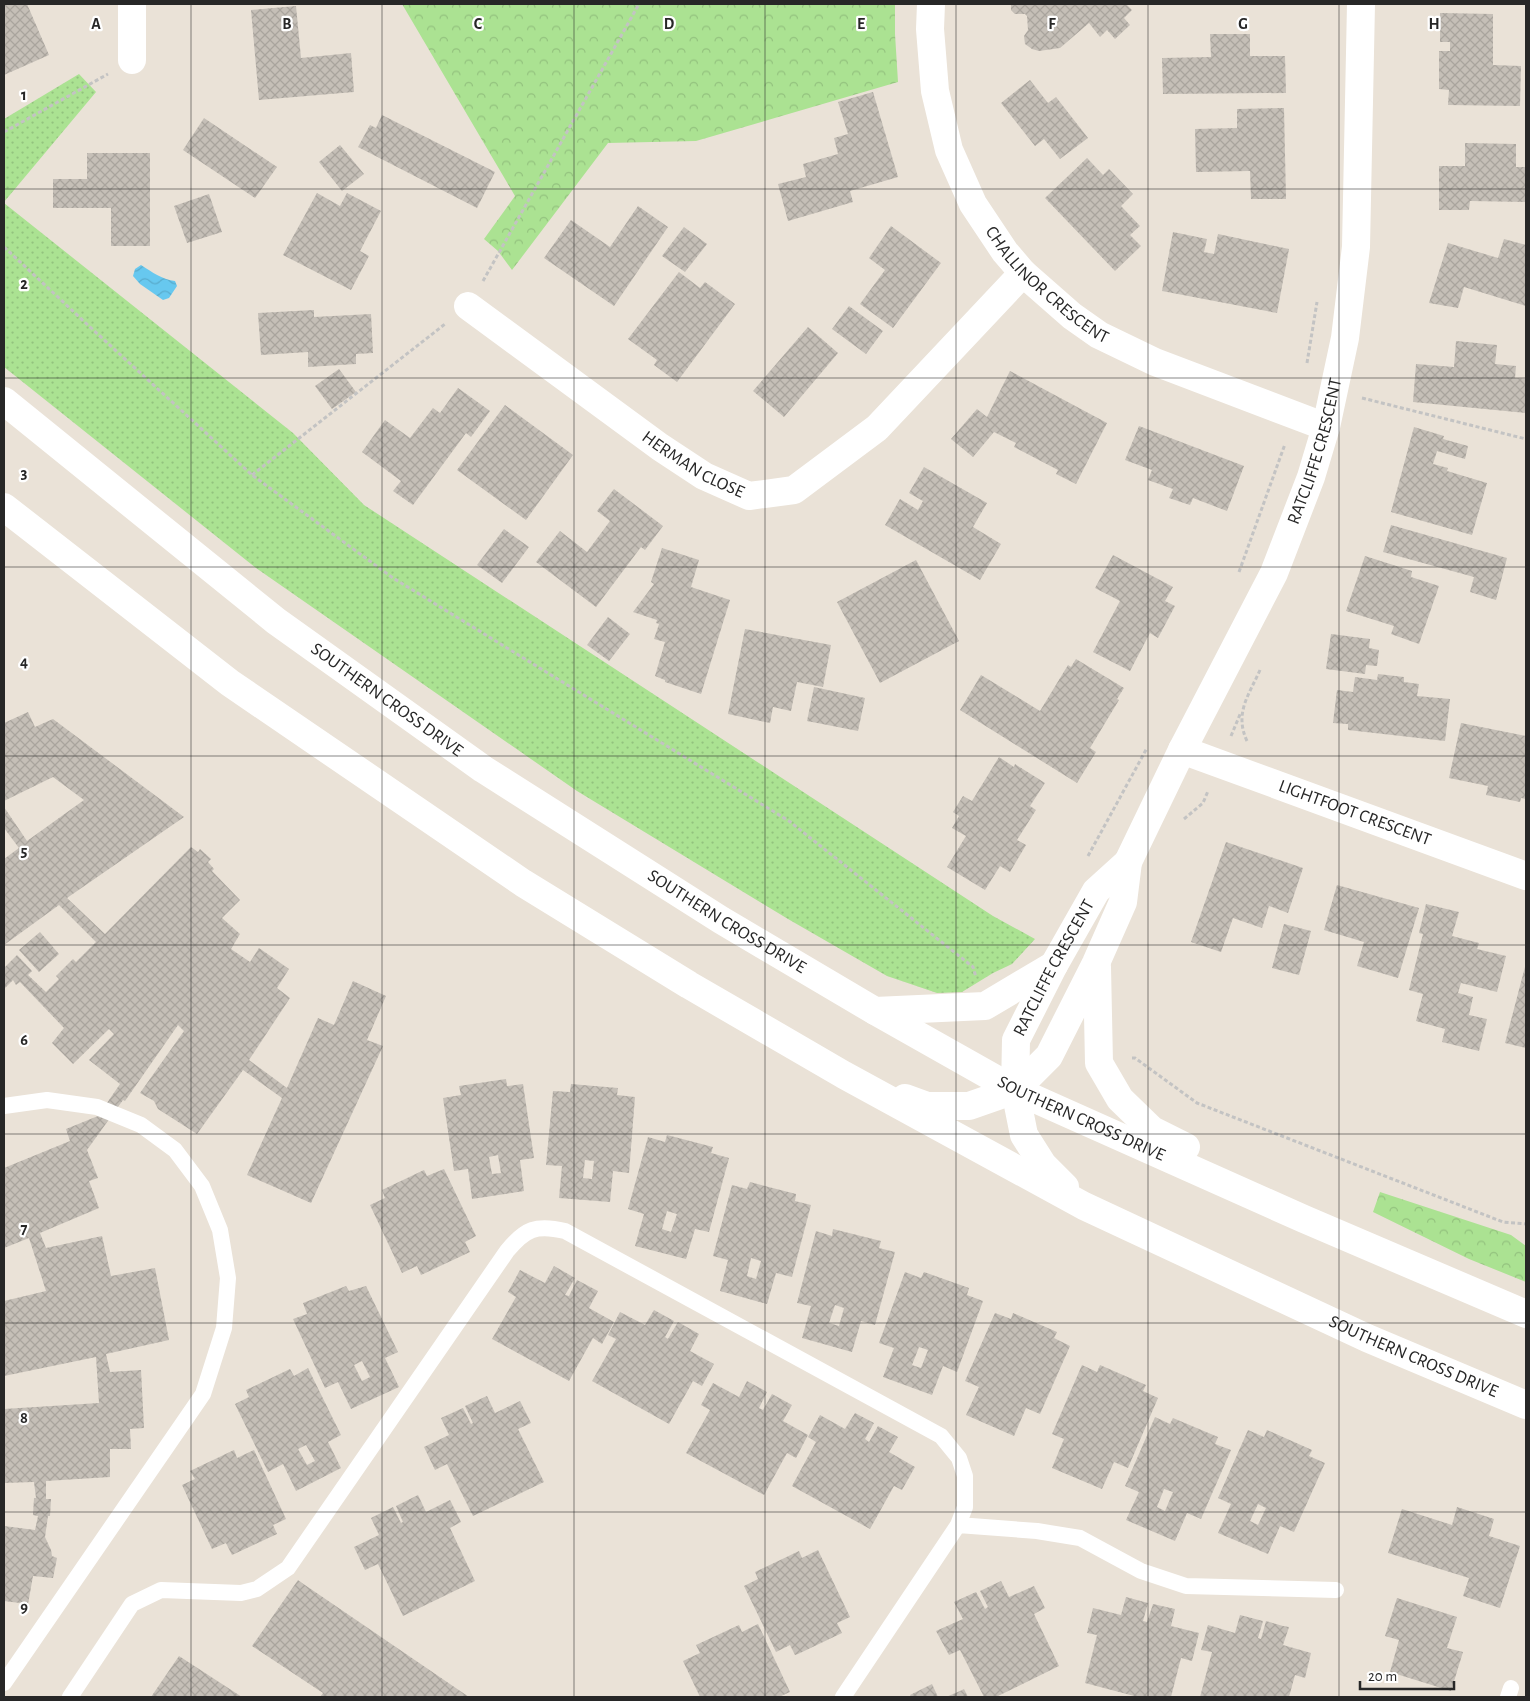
<svg xmlns="http://www.w3.org/2000/svg" width="1530" height="1701" font-family="'Alegreya Sans',sans-serif">
	<defs>
		<pattern id="grass-dots" width="8" height="8" patternUnits="userSpaceOnUse" patternTransform="scale(1.25)"><rect width="8" height="8" fill="#abe292"/><path d="M2 2h.1M6 6h.1" fill="none" stroke="#93c27e" stroke-width="1.8" stroke-linecap="round"/></pattern>
		<pattern id="forest-crowns" width="20" height="18" patternUnits="userSpaceOnUse" patternTransform="scale(1.25)"><rect width="20" height="18" fill="#abe292"/><path d="M2 6a3 3 0 1 1 6 0M12 15a3 3 0 1 1 6 0" fill="none" stroke="#93c27e"/></pattern>
		<pattern id="water-waves" width="16" height="10" patternUnits="userSpaceOnUse" patternTransform="scale(1.25)"><rect width="16" height="10" fill="#67c8ef"/><path d="M0 5q4-4 8 0t8 0" fill="none" stroke="#59accd"/></pattern>
		<pattern id="building-cross-hatch" width="8" height="8" patternUnits="userSpaceOnUse" patternTransform="scale(1.25)"><rect width="8" height="8" fill="#c5bfb7"/><path d="M0 0l8 8M0 8l8-8" fill="none" stroke="#a9a49d"/></pattern>
	</defs>
	<rect width="100%" height="100%" fill="#eae2d7"/>
	<path fill="url(#grass-dots)" d="M79,74L96,92L4,202V119Z
		M4,203L293,433L364,505L993,916L1035,939L1012,964L993,973L962,992L937,993L887,976L788,919L577,791L256,568L4,367Z"/>
	<path fill="url(#forest-crowns)" d="M402,4H895V34L898,82L696,141L608,143L512,270L498,251L484,239L515,196Z
		M1380,1192L1511,1235L1526,1246V1282L1469,1259L1373,1212Z"/>
	<path fill="url(#water-waves)" d="M141,265C152,272 163,280 175,281L177,286L169,298L163,300L140,284L133,276L135,269Z"/>
	<path fill="url(#building-cross-hatch)" fill-rule="evenodd" d="M4,4H27L49,55L4,75Z
		M1011,4H1126L1132,10L1124,18L1130,25L1115,39L1107,30L1100,37L1089,23L1060,48L1039,51L1032,49L1025,44L1024,36L1028,30L1027,16L1025,14H1015L1011,10Z
		M296,6L301,58L351,53L354,92L259,100L251,10Z
		M1440,13L1493,14V65L1521,66L1520,106L1448,105L1449,90L1439,89V51H1450V42H1440Z
		M1210,34H1250V56H1285L1286,93L1163,94L1162,58L1211,57Z
		M1030,80L1048,103L1056,97L1088,138L1060,159L1044,139L1035,146L1001,103Z
		M873,92L898,177L850,191L853,202L788,221L778,184L806,177L803,164L838,154L834,138L848,134L838,102Z
		M1284,108L1286,199H1251L1250,171L1196,172L1195,129L1237,128V109Z
		M382,115L495,172L477,208L358,147L370,125L376,128Z
		M204,118L277,167L255,198L183,150Z
		M1465,143L1516,144V167H1526V202L1470,201L1469,210H1439V166H1465Z
		M340,145L364,174L342,191L319,162Z
		M87,153H150V246H111V208H53V179H87Z
		M1087,158L1103,175L1109,169L1133,194L1121,206L1140,226L1130,235L1141,246L1115,271L1045,198Z
		M317,193L340,206L347,193L381,211L360,251L369,256L351,290L283,255Z
		M209,194L222,232L187,243L174,206Z
		M638,206L668,227L614,306L544,258L571,220L610,247Z
		M891,226L941,263L893,328L860,304L885,270L869,258Z
		M684,227L707,244L685,272L662,256Z
		M1173,232L1207,239L1204,252L1214,254L1218,234L1289,249L1277,313L1162,291Z
		M1504,239L1526,245V306L1464,287L1458,308L1429,303L1448,243L1498,258Z
		M679,272L700,288L705,282L735,304L677,382L654,365L657,360L628,339Z
		M849,306L883,331L866,354L832,329Z
		M314,310V317L371,314L373,353L356,354V364L308,367V352L261,355L258,313Z
		M808,327L838,353L784,417L753,391Z
		M1456,341L1497,345L1495,364L1516,366L1515,378L1526,379V413L1413,402L1416,364L1454,367Z
		M339,369L356,392L332,409L315,386Z
		M1010,371L1107,423L1076,484L1056,474L1058,470L1014,447L1016,443L994,432L973,457L951,439L977,409L987,417Z
		M458,388L490,411L471,437L466,433L413,505L393,491L401,481L362,452L385,420L410,438L433,408L440,413Z
		M505,405L573,455L526,520L457,470Z
		M1139,426L1244,466L1227,511L1193,498L1190,505L1169,498L1173,489L1148,480L1152,470L1125,460Z
		M1414,427L1444,436L1443,439L1468,446L1465,459L1437,451L1433,464L1448,468L1447,471L1487,483L1472,535L1391,512Z
		M924,467L987,503L973,527L1001,544L980,580L885,525L900,499L918,510L923,501L909,493Z
		M614,489L663,526L645,550L641,547L596,607L536,562L560,531L587,552L610,521L597,511Z
		M1391,525L1507,558L1496,600L1470,592L1474,577L1383,552Z
		M504,529L529,547L502,583L477,565Z
		M662,548L699,560L691,587L730,600L701,694L665,682V680L655,676L665,642L654,639L659,624L656,623L657,620L633,612L654,584L651,582Z
		M1113,555L1173,587L1165,601L1175,606L1158,638L1150,633L1130,671L1093,652L1120,601L1095,588Z
		M1365,556L1412,571L1411,577L1439,586L1419,644L1391,634L1394,626L1346,611Z
		M916,560L959,641L880,683L837,602Z
		M608,617L630,634L609,661L587,645Z
		M745,629L831,645L823,687L797,682L791,711L773,707L770,723L728,714Z
		M1331,634L1370,639L1369,648L1379,650L1377,666L1366,665L1365,674L1326,669Z
		M1076,659L1124,688L1117,699L1119,700L1090,748L1096,752L1077,783L960,710L981,675L1040,711L1068,665L1071,667Z
		M1378,674L1404,677V682L1419,684L1417,696L1450,699L1445,741L1348,730V724L1333,723L1337,690L1353,692L1355,677L1377,680Z
		M814,687L865,698L858,731L807,721Z
		M28,712L35,727L53,719L184,817L67,898L105,934L191,847L198,852L200,849L211,859L208,862L214,869L212,871L240,900L222,918L240,934L231,949L250,962L259,948L289,969L277,988L290,998L249,1060L287,1088L318,1018L334,1025L353,981L386,996L367,1040L383,1046L311,1203L247,1175L282,1098L243,1070L197,1134L158,1109L154,1101L140,1093L184,1031L178,1025L125,1101L123,1100L87,1150L98,1178L89,1181L99,1208L40,1233L46,1248L102,1236L111,1276L155,1268L169,1340L106,1354L110,1372L141,1370L144,1428L130,1429L131,1449H110V1477L46,1481V1499H51L50,1516H48L45,1537L51,1550L52,1556L57,1558L53,1578L33,1576L28,1604L4,1601V1526L35,1530L38,1516L33,1515L34,1498H36L34,1482L4,1483V1409L99,1403L96,1357L4,1376V1301L46,1291L29,1238L4,1248V1168L70,1141L66,1129L98,1116L120,1084L89,1060L114,1034L109,1029L73,1064L52,1043L64,1028L20,982L16,985L13,980L4,989V974L5,973L4,968L17,955L32,971L28,975L46,992L59,979L56,976L73,959L76,962L96,942L59,905L4,945V859L19,848L4,828V807L27,841L84,800L53,777L4,801V723Z
		M1461,723L1526,736V799L1521,798L1520,802L1486,795L1488,786L1449,778Z
		M999,757L1014,767L1015,764L1045,783L1030,806L1036,810L1017,840L1026,845L1010,872L1000,866L985,890L947,867L966,836L952,828L959,816L953,812L963,796L972,801Z
		M1226,842L1303,868L1288,913L1269,906L1262,928L1233,918L1221,952L1191,942Z
		M1337,885L1419,908L1398,978L1357,966L1364,942L1324,930Z
		M1426,904L1459,912L1452,936L1479,943L1477,949L1506,956L1497,992L1461,983L1458,993L1473,997L1469,1015L1487,1019L1479,1051L1442,1042L1445,1029L1416,1021L1423,994L1409,990L1423,934L1419,933Z
		M1284,924L1311,931L1299,975L1272,968Z
		M40,932L59,954L39,972L19,950Z
		M1526,963V1048L1505,1043Z
		M506,1079L507,1086L523,1084L534,1158L520,1160L524,1191L472,1199L468,1169L454,1171L443,1098L461,1095L459,1086ZM498,1155L501,1173L492,1174L489,1157Z
		M571,1084L618,1088L617,1095L635,1097L629,1173L613,1171L610,1202L559,1198L562,1166L546,1165L553,1091L570,1092ZM585,1160L594,1161L592,1179L583,1178Z
		M667,1135L713,1147L711,1153L729,1158L709,1232L695,1229L686,1259L635,1246L644,1214L628,1209L648,1137L665,1142ZM667,1211L677,1214L671,1232L662,1229Z
		M444,1169L476,1236L465,1242L470,1252L421,1275L417,1266L402,1273L370,1205L385,1198L382,1190L424,1170L427,1176Z
		M750,1182L796,1194L795,1201L811,1205L792,1277L776,1273L767,1304L720,1291L728,1260L713,1256L732,1185L747,1189ZM751,1258L761,1261L756,1279L747,1276Z
		M833,1229L881,1241L879,1248L895,1252L875,1325L861,1321L852,1352L802,1338L811,1306L797,1303L816,1231L832,1236ZM835,1305L844,1308L839,1326L829,1323Z
		M554,1266L575,1278L565,1295L569,1296L577,1280L598,1291L589,1308L614,1322L602,1344L593,1338L569,1381L492,1339L516,1297L508,1292L520,1270L545,1283Z
		M905,1272L921,1278L924,1272L969,1288L967,1295L983,1301L957,1372L943,1366L932,1395L883,1377L894,1348L879,1343ZM919,1347L928,1350L921,1368L912,1365Z
		M346,1286L349,1291L366,1286L398,1352L385,1358L399,1387L351,1409L338,1382L325,1388L293,1319L307,1314L303,1303ZM362,1361L370,1377L362,1381L354,1365Z
		M654,1310L674,1321L665,1337L668,1339L678,1322L699,1334L690,1351L714,1364L702,1386L693,1381L669,1424L592,1381L616,1339L608,1335L620,1312L645,1325Z
		M995,1313L1011,1319L1013,1313L1057,1332L1054,1338L1070,1346L1040,1414L1026,1408L1014,1436L966,1415L979,1387L965,1381Z
		M1082,1365L1097,1372L1100,1365L1146,1385L1143,1391L1158,1398L1128,1468L1114,1462L1102,1489L1052,1468L1064,1439L1052,1434Z
		M308,1368L341,1435L328,1442L341,1468L296,1491L283,1464L268,1472L235,1404L249,1397L246,1390L290,1369L294,1376ZM306,1445L315,1461L307,1465L298,1449Z
		M747,1381L767,1392L759,1408L763,1410L772,1394L792,1405L783,1421L808,1435L796,1458L787,1453L764,1495L686,1453L710,1410L701,1405L713,1383L739,1397Z
		M487,1396L495,1413L520,1401L531,1423L518,1429L544,1482L473,1516L447,1464L435,1470L424,1447L449,1435L441,1418L463,1408L471,1424L473,1423L465,1406Z
		M855,1413L874,1423L865,1439L869,1442L878,1426L898,1437L889,1452L915,1467L902,1490L894,1486L870,1529L792,1486L816,1442L808,1437L820,1415L845,1429Z
		M1155,1417L1170,1424L1173,1418L1218,1437L1215,1444L1231,1450L1201,1519L1187,1513L1175,1541L1126,1520L1139,1492L1125,1486ZM1164,1489L1173,1492L1165,1511L1157,1507Z
		M1248,1430L1264,1437L1267,1430L1312,1450L1309,1456L1325,1463L1294,1532L1280,1526L1268,1554L1218,1533L1231,1504L1218,1498ZM1258,1504L1266,1508L1258,1525L1250,1521Z
		M234,1450L237,1458L254,1450L286,1519L273,1525L277,1534L232,1555L226,1543L212,1549L182,1485L195,1479L190,1471Z
		M418,1495L426,1512L450,1500L461,1522L450,1528L475,1581L403,1616L378,1564L365,1570L354,1547L379,1535L371,1518L393,1507L401,1523L403,1522L396,1506Z
		M1457,1507L1494,1519L1489,1536L1520,1546L1500,1608L1463,1596L1469,1578L1388,1553L1402,1509L1452,1525Z
		M818,1550L850,1617L837,1623L842,1633L798,1654L795,1655L790,1645L776,1652L744,1586L758,1579L755,1572L799,1551L802,1558Z
		M298,1580L302,1583L469,1697H320L323,1693L252,1646Z
		M1001,1581L1009,1597L1034,1586L1045,1608L1034,1614L1059,1666L996,1697H984L960,1650L949,1655L936,1631L963,1619L954,1602L976,1592L985,1609L988,1607L980,1591Z
		M1126,1597L1148,1603L1143,1621L1147,1622L1153,1604L1175,1609L1171,1626L1199,1633L1192,1661L1181,1658L1171,1697H1138L1085,1683L1097,1635L1087,1633L1093,1608L1121,1615Z
		M1397,1598L1457,1617L1447,1648L1463,1652L1451,1691L1390,1672L1399,1640L1385,1636Z
		M1240,1615L1263,1621L1258,1638L1261,1639L1266,1621L1283,1626L1289,1627L1283,1645L1311,1653L1305,1678L1295,1675L1289,1697H1200L1212,1652L1201,1650L1208,1625L1235,1633Z
		M758,1624L790,1692L779,1697H700L683,1661L700,1653L696,1645L739,1625L742,1632Z
		M179,1656L242,1697H151Z
		M932,1684L938,1697H911L910,1695Z
		M964,1689L968,1697H946L960,1691Z"/>
	<g fill="none" stroke-linecap="round" stroke-linejoin="round">
		<path stroke="#c3c3c3" stroke-width="3" stroke-dasharray="4 2.5" stroke-linecap="butt" d="M4,132L108,74
			M4,247L90,327L252,475L393,578L789,821L973,967L976,977
			M483,281L639,4
			M1307,363L1317,302
			M1362,398L1526,439
			M252,475L445,324
			M1239,572L1285,444
			M1231,736L1241,712
			M1247,741C1234,713 1249,695 1260,670
			M1184,819L1203,803L1208,791
			M1088,856L1147,748
			M1132,1058H1135L1197,1103L1503,1222L1526,1224"/>
		<path stroke="#fff" stroke-width="16" d="M4,1106L47,1100L97,1107L141,1125L175,1150L202,1186L220,1230L228,1278L224,1328L203,1394L4,1683
			M70,1697L132,1604L161,1590L241,1593L257,1589L288,1568L507,1251C525,1229 536,1224 565,1231L941,1436L959,1458L965,1476V1507L958,1525L1037,1531L1080,1538L1141,1571L1186,1586L1336,1590
			M843,1697L958,1525
			M1508,1697L1511,1688"/>
		<g stroke="#fff" stroke-width="28">
			<path d="M132,4V60"/>
			<path id="s1" d="M931,4L930,29L935,91L949,150L973,204L1005,252L1023,273L1072,316L1099,335L1155,362L1326,427"/>
			<path id="s2" d="M468,306L660,447L704,476L749,496L794,490L877,428L1023,273"/>
			<path id="s3" d="M1182,750L1526,876"/>
		</g>
		<g stroke="#fff" stroke-width="28">
			<path id="s4" d="M4,401L276,621L483,769L721,920L875,1011L1015,1090L1304,1219L1526,1314"/>
			<path id="s5" d="M4,507L230,683L523,883L689,985L844,1075L1084,1206L1367,1338L1526,1405"/>
			<path d="M1097,967L1099,1063L1120,1099L1152,1130L1186,1147"/>
			<path d="M875,1011L985,1006L1054,965"/>
			<path id="s6" d="M905,1098L927,1106H969L1015,1090L1049,1056L1096,963L1123,902L1128,862L1182,750L1274,573L1311,477L1326,427L1345,338L1356,247L1361,4"/>
			<path id="s7" d="M1065,1187L1043,1165L1024,1135L1015,1090L1016,1040L1054,965L1096,891L1128,862"/>
		</g>
	</g>
	<path fill="none" stroke="#272727" stroke-width="1" stroke-opacity="0.55" d="M191,4V1697M382,4V1697M574,4V1697M765,4V1697M956,4V1697M1148,4V1697M1339,4V1697M4,189H1526M4,378H1526M4,567H1526M4,756H1526M4,945H1526M4,1134H1526M4,1323H1526M4,1512H1526"/>
	<g text-anchor="middle" dominant-baseline="central" stroke-width="4.5" stroke-linejoin="round" paint-order="stroke">
		<g font-size="18" fill="#272727" stroke="#fff">
			<text stroke="none"><textPath href="#s1" startOffset="318">CHALLINOR CRESCENT</textPath></text>
			<text stroke="none"><textPath href="#s6" startOffset="826">RATCLIFFE CRESCENT</textPath></text>
			<text stroke="none"><textPath href="#s2" startOffset="276">HERMAN CLOSE</textPath></text>
			<text stroke="none"><textPath href="#s4" startOffset="486">SOUTHERN CROSS DRIVE</textPath></text>
			<text stroke="none"><textPath href="#s3" startOffset="184">LIGHTFOOT CRESCENT</textPath></text>
			<text stroke="none"><textPath href="#s4" startOffset="892">SOUTHERN CROSS DRIVE</textPath></text>
			<text stroke="none"><textPath href="#s7" startOffset="244">RATCLIFFE CRESCENT</textPath></text>
			<text stroke="none"><textPath href="#s4" startOffset="1298">SOUTHERN CROSS DRIVE</textPath></text>
			<text stroke="none"><textPath href="#s5" startOffset="1651">SOUTHERN CROSS DRIVE</textPath></text>
		</g>
	</g>
	<g font-size="16" text-anchor="middle" font-weight="bold" fill="#272727" stroke="#fff" stroke-width="4.5" stroke-linejoin="round" paint-order="stroke">
		<text x="96" y="29">A</text>
		<text x="287" y="29">B</text>
		<text x="478" y="29">C</text>
		<text x="669" y="29">D</text>
		<text x="861" y="29">E</text>
		<text x="1052" y="29">F</text>
		<text x="1243" y="29">G</text>
		<text x="1434" y="29">H</text>
		<text x="24" y="100">1</text>
		<text x="24" y="289">2</text>
		<text x="24" y="478">3</text>
		<text x="24" y="667">4</text>
		<text x="24" y="856">5</text>
		<text x="24" y="1045">6</text>
		<text x="24" y="1234">7</text>
		<text x="24" y="1423">8</text>
		<text x="24" y="1612">9</text>
	</g>
	<rect width="1530" height="1701" fill="none" stroke="#272727" stroke-width="10"/>
	<path d="M1360 1681v8h94v-8" fill="none" stroke="#272727" stroke-width="2.5"/>
	<text x="1368" y="1681" font-size="15" fill="#272727" stroke="#ffffff" stroke-width="4" paint-order="stroke">20 m</text>
</svg>
